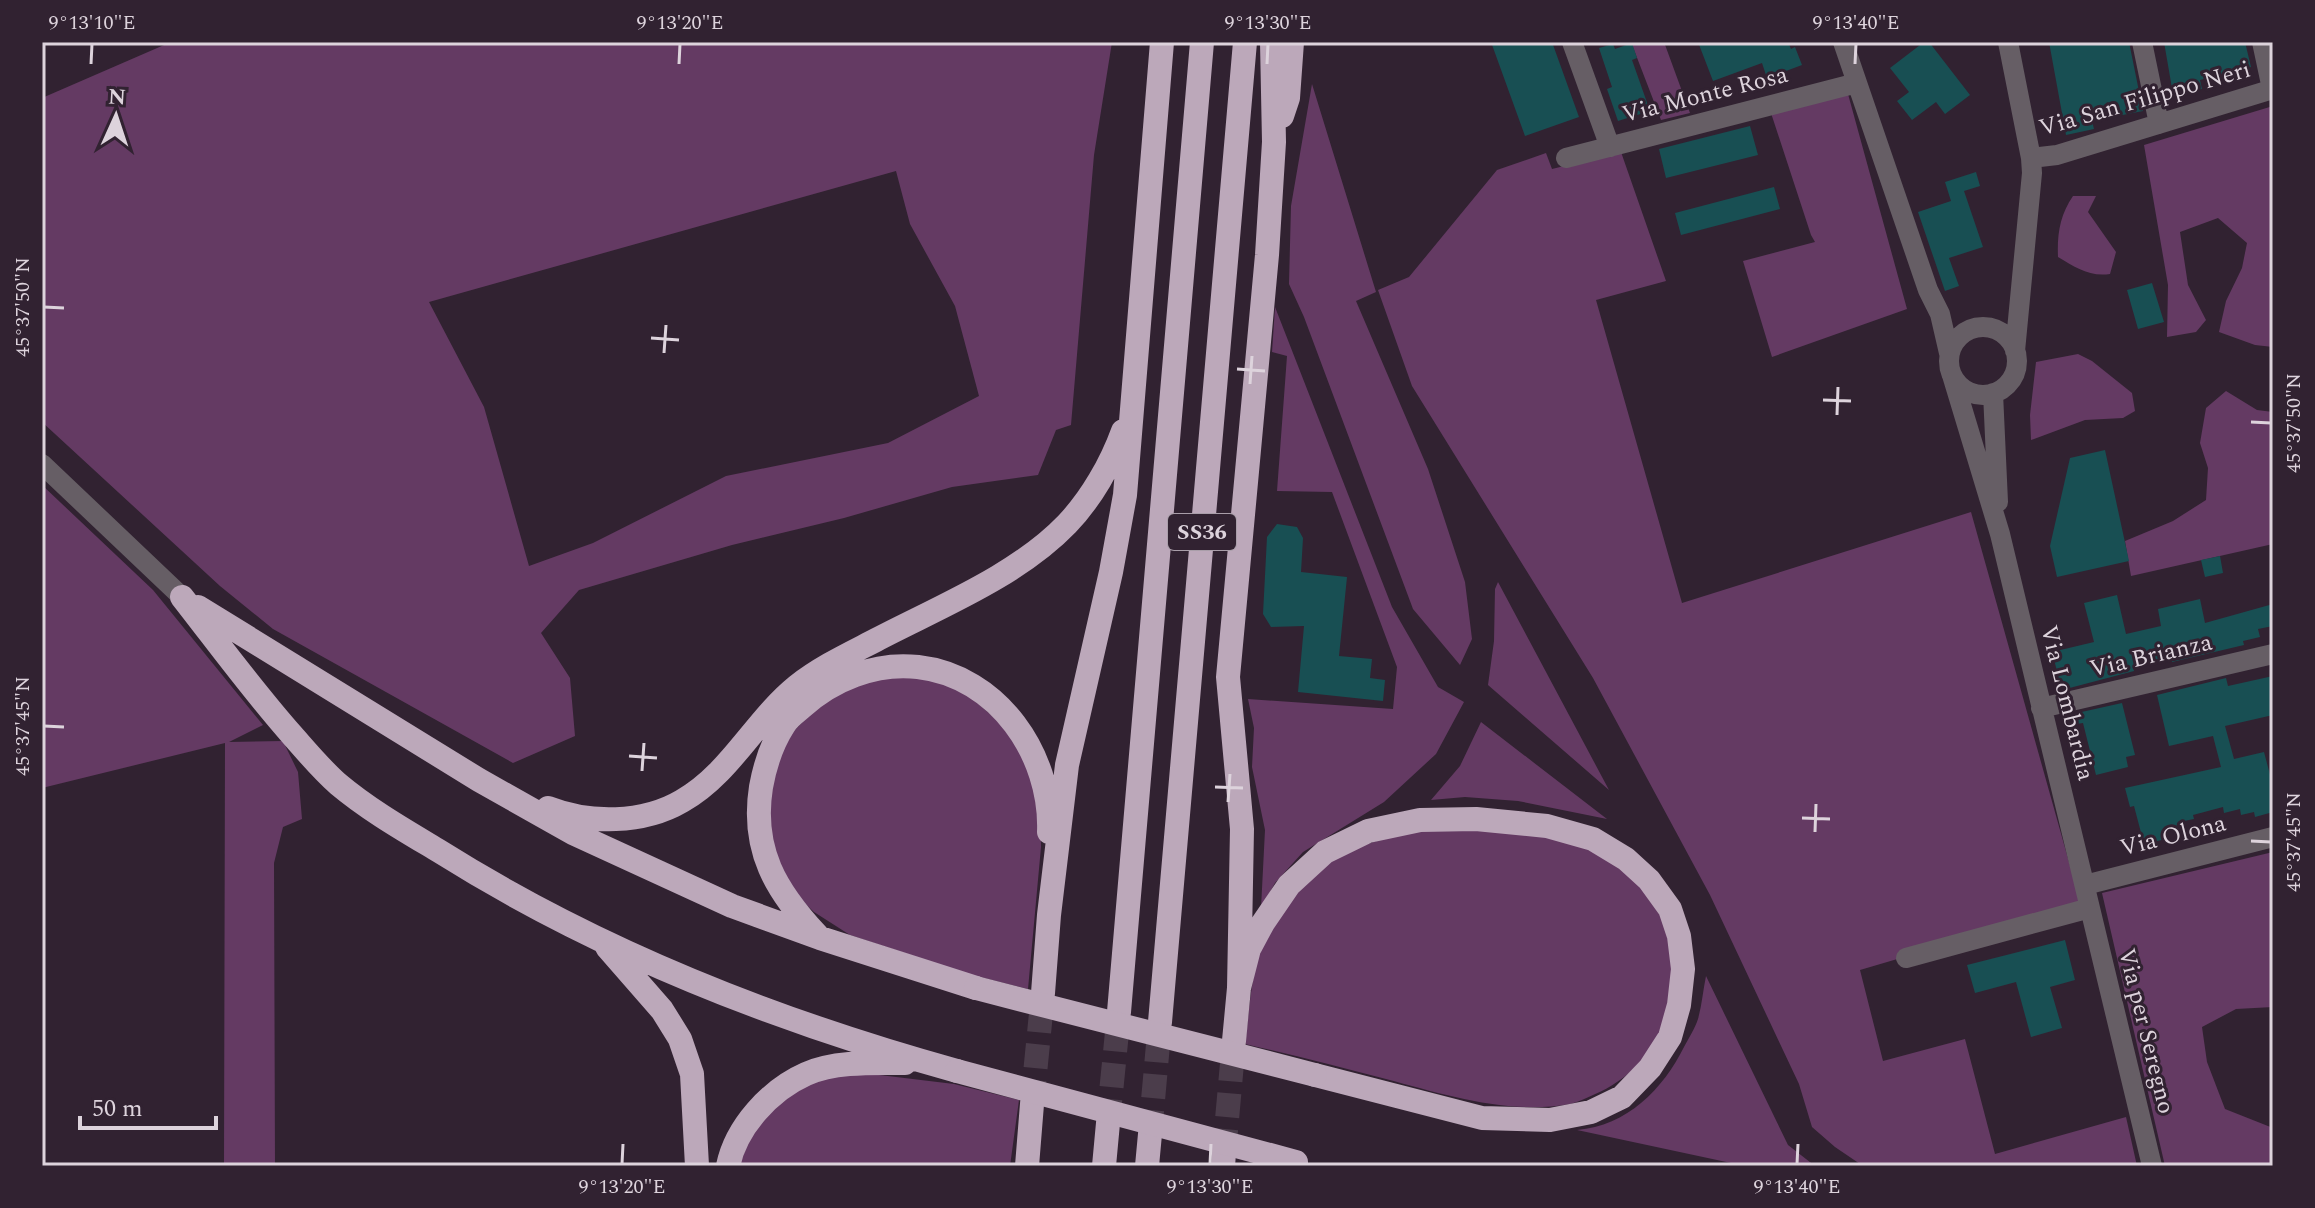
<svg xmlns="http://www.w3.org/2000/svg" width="2315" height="1208" font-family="Spectral,serif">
	<rect width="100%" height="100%" fill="#312231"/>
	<path fill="#643a63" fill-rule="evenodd" d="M171,42H1112L1094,155L1071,425L1056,430L1038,475L952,487L844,518L732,545L579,590L541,633L570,678L575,736L513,763L273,629L220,586L42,422V98ZM896,171L910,224L955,306L979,396L888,443L726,476L593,543L529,566L484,407L429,302Z
		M1631,42H1664L1690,113L1661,120Z
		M1312,84L1376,292L1356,301L1428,469L1465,582L1472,639L1460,665L1413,609L1304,317L1289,284L1291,206Z
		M1848,94L1907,309L1772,357L1743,261L1815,242L1811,235L1771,113Z
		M2273,106V347L2255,345L2219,332L2226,301L2242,268L2247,243L2218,218L2180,232L2188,285L2206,320L2196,332L2167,337L2168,285L2144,145Z
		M1621,152L1666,281L1596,300L1682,603L1971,512L2081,905L1860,970L1883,1061L1965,1039L1995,1154L2126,1117L2137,1166H1863L1835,1147L1812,1127L1799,1084L1710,895L1593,678L1412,386L1378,290L1409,277L1497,170L1546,153L1552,169Z
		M2073,196H2096L2088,212L2116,252L2110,274C2089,277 2075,267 2058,257C2057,234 2060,215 2073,196Z
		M1275,307L1392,607L1438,687L1464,702L1436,754L1384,802L1303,852L1275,883L1261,908L1265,830L1252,767L1254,728L1248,699L1393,709L1397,667L1332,492L1277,491L1287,356L1272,352Z
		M2078,354L2092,361L2132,393L2135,411L2123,418L2085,420L2031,440L2030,415L2036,362Z
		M2226,391L2257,410L2273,412V544L2131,576L2125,541L2173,521L2206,500L2208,468L2200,443L2206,408Z
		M42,485L153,590L263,725L229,742L283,741L298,772L302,819L283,827L274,863L275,1166H224L225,743L42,788Z
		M1498,582L1609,790L1488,685L1494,641L1495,589Z
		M886,677L928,679L964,691L1018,739L1040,807L1041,847L1028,989L968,974L850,935L814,912L798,897L780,872L767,813L775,768L789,736L818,706L849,687Z
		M1481,722L1607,819L1518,801L1465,797L1431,800L1460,766Z
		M1416,829C1480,829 1574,826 1626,867C1632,871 1637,879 1642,885C1703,953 1676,1061 1593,1095C1586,1098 1578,1102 1570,1104C1508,1115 1446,1095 1386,1079C1339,1067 1293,1055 1245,1044C1249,1015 1250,986 1258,959C1269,923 1303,878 1335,859C1361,844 1388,837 1416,829Z
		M2273,852V1007L2236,1009L2202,1027L2207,1062L2225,1109L2273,1128V1166H2165L2102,893Z
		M1706,976L1788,1145L1815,1166H1745L1577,1130C1627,1126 1663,1089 1684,1047C1689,1038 1695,1028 1698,1019C1702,1005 1703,990 1706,976Z
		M863,1073L954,1084L1019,1100L1010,1166H739L752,1133L772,1109L805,1085L837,1074Z"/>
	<path fill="#184f53" d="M1491,42H1552L1579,117L1525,136Z
		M1698,42H1788L1791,49L1795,47L1802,65L1767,78L1762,63L1713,81Z
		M1924,42H1929L1970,95L1945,114L1936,102L1912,120L1897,101L1909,92L1890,68Z
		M2049,42H2129L2143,111L2092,121L2094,129L2066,135Z
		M2164,42H2245L2251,67L2200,80L2202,89L2173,94Z
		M1632,43L1637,58L1632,60L1650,111L1618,121L1607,89L1612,87L1599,48L1613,44L1615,49Z
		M1750,126L1758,155L1666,178L1659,149Z
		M1976,172L1980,186L1964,191L1983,247L1949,258L1959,286L1945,291L1918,212L1951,201L1945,182Z
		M1774,187L1780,209L1681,235L1675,213Z
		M2152,283L2164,322L2138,329L2127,290Z
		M2105,450L2129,561L2057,577L2050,546L2070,458Z
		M1277,524L1297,527L1303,538L1301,572L1347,577L1339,656L1372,659L1370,678L1385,680L1383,701L1298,692L1304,626L1271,627L1263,614L1267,537Z
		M2220,556L2223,573L2205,577L2201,560Z
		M2117,595L2126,634L2161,626L2158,609L2200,599L2205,623L2273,604V626L2258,629L2260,637L2243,641L2244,645L2172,662L2171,658L2133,667L2134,671L2062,690L2052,652L2094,642L2084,603Z
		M2273,676V715L2225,726L2234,759L2264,752L2273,786V812L2255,817L2254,812L2241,815L2240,809L2224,813L2223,807L2193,815L2194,819L2179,822L2180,827L2164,831L2166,839L2144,844L2134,806L2130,807L2125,788L2221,767L2213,736L2169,746L2157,695L2226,678L2228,686Z
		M2122,703L2135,755L2126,757L2128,767L2096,775L2083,723L2070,725L2068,715Z
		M2065,940L2075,980L2050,987L2062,1028L2031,1037L2016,982L1975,993L1967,965Z"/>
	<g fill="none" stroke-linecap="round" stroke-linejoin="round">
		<path stroke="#4b3d4b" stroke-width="24" stroke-dasharray="24 12" stroke-linecap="butt" d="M1032,1104L1043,993
			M1108,1123L1119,1012
			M1150,1134L1160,1022
			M1224,1153L1234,1041"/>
		<path stroke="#665e65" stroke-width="20" d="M1572,42L1610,147
			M1843,42L1928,290L1940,314L1949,353
			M2008,42L2031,158L2032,173L2015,351
			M2142,42L2159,124
			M2262,42L2272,89
			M1566,158L1857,83
			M2031,158L2057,155L2273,89
			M1949 361a34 34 0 1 1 68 0a34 34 0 1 1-68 0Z
			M1952,375L2000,534L2152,1166
			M1993,393L1998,502
			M42,464L182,597
			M2041,708L2273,654
			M2085,885L2273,837
			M1906,958L2090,908"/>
		<path stroke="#bca8ba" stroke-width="24" d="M1282,116L1288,98L1292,42
			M182,597C218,643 253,691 292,735C307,752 321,769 338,784C369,810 404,830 439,851C598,951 776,1021 957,1071
			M198,607L479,780L573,833L732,906L820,938L976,988
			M548,808C589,824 643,824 682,801C730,774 755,720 797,686C821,667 849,654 876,640C939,607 1017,576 1067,524C1091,499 1111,464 1123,431
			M817,935C776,891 751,850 761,787C765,765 771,745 784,725C788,718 795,713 801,708C831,680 875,662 918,667C998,676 1052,755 1049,832
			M607,947L662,1010L680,1039L692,1074L697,1166
			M1239,988L1249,949L1263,923L1289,885L1325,852L1368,831L1420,820L1476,819L1547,826L1593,839L1626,859L1649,880L1670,909L1679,936L1683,969L1679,1005L1670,1037L1650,1068L1622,1097L1591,1112L1550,1120L1482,1118L1315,1075
			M1043,993L1049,915L1067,765L1111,572L1125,495L1162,42
			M1119,1012L1202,42
			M1160,1022L1245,42
			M1234,1041L1239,988L1242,829L1228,677L1267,255L1274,142L1272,42
			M728,1166C736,1127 770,1090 806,1074C835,1061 875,1063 905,1063
			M1027,1166L1032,1104
			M1104,1166L1108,1123
			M1147,1166L1150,1134
			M1223,1166L1224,1153"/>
		<path stroke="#bca8ba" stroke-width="24" d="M976,988L1315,1075
			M957,1071L1296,1162"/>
	</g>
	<path fill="none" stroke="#ddd3dc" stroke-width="3" d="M91,64L92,44M679,64L680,44M1267,64L1268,44M1855,64L1856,44M44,307L64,308M651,338L679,340M664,353L666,325M1237,369L1265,371M1250,384L1252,356M1823,400L1851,401M1837,415L1838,387M2251,422L2271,423M44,726L64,727M629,756L657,758M642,771L644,743M1215,787L1243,788M1228,802L1230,774M1802,818L1830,819M1815,832L1816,804M2251,841L2271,842M622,1164L623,1144M1210,1164L1211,1144M1797,1164L1798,1144"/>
	<g text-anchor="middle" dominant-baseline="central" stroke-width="6" stroke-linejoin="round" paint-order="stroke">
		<rect fill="#312231" stroke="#a99ea9" stroke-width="2" x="1168" y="514" width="68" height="36" rx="6"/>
		<g font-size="22" font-weight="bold" fill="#ddd3dc">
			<text x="1202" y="532">SS36</text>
		</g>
		<g font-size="24" fill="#ddd3dc" stroke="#312231">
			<text transform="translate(1705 95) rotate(-14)">Via Monte Rosa</text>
			<text transform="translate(2145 99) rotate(-16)">Via San Filippo Neri</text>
			<text transform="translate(2151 656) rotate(-13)">Via Brianza</text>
			<text transform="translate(2067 703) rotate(76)">Via Lombardia</text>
			<text transform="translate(2173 836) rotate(-14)">Via Olona</text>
			<text transform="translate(2146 1031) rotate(76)">Via per Seregno</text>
		</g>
	</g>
	<rect width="2315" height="1208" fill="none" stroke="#312231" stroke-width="88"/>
	<g transform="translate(116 116) rotate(3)" stroke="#312231" stroke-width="6" paint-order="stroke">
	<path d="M0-6L14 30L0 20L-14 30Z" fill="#ddd3dc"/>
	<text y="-12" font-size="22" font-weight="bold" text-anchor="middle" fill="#ddd3dc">N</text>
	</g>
	<path d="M80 1116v12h136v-12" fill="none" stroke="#ddd3dc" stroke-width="4"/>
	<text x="92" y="1116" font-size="24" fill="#ddd3dc" stroke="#312231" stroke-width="6" paint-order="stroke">50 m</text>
	<rect x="44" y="44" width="2227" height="1120" fill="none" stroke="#ddd3dc" stroke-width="3"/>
	<g font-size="20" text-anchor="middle" fill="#ddd3dc">
		<text x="92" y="29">9°13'10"E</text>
		<text x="680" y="29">9°13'20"E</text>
		<text x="1268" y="29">9°13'30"E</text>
		<text x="1856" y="29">9°13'40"E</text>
		<text transform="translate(22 307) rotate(-90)" y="7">45°37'50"N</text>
		<text transform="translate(2293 423) rotate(-90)" y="7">45°37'50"N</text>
		<text transform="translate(22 726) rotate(-90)" y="7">45°37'45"N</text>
		<text transform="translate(2293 842) rotate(-90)" y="7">45°37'45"N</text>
		<text x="622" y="1193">9°13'20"E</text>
		<text x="1210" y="1193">9°13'30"E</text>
		<text x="1797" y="1193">9°13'40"E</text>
	</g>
</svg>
